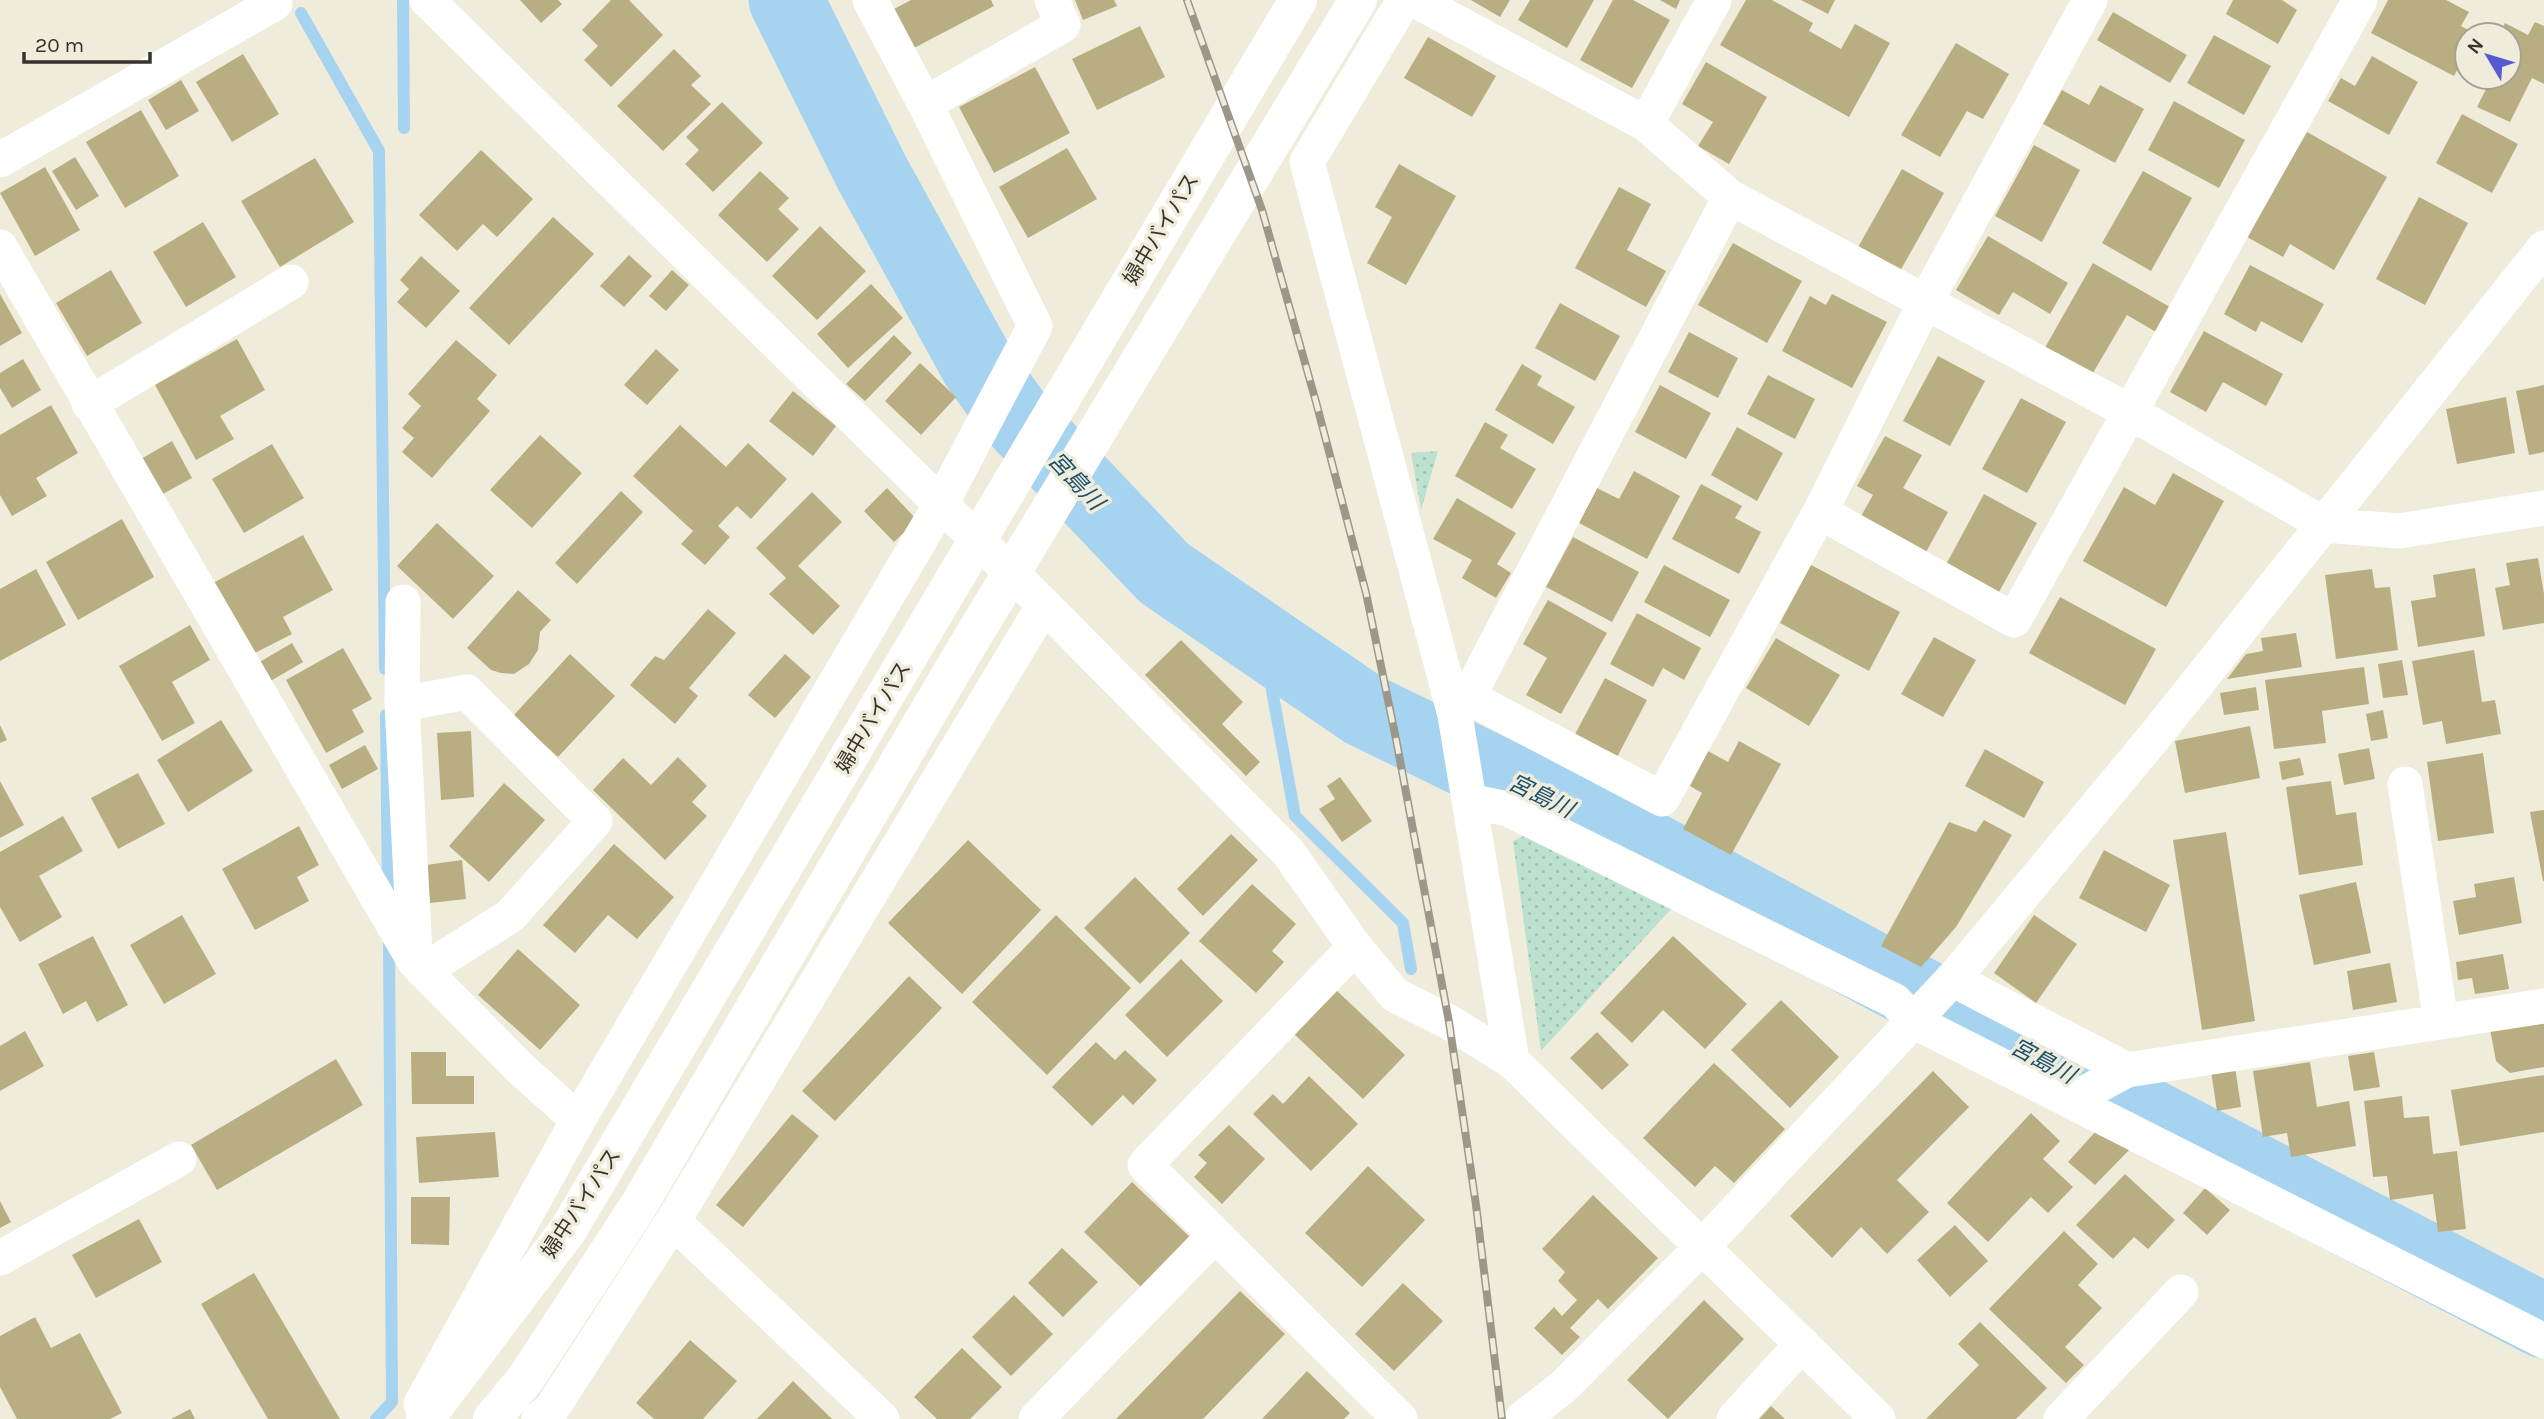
<svg xmlns="http://www.w3.org/2000/svg" width="2544" height="1419" font-family="Karla,'Noto Sans JP',sans-serif">
	<defs>
		<pattern id="grass-dots" width="8" height="8" patternUnits="userSpaceOnUse" patternTransform="scale(1.75)"><rect width="8" height="8" fill="#bce1ce"/><path d="M2 2h.1M6 6h.1" fill="none" stroke="#a2c2b1" stroke-width="1.8" stroke-linecap="round"/></pattern>
	</defs>
	<rect width="100%" height="100%" fill="#f0ecdb"/>
	<path fill="url(#grass-dots)" d="M1438,451L1421,510L1411,453Z
		M1536,830L1671,909L1541,1051L1513,841Z"/>
	<g fill="none" stroke-linecap="round" stroke-linejoin="round">
		<path stroke="#a6d3ef" stroke-width="12" d="M403,0L404,128
			M301,13L379,151L385,669
			M1263,641L1295,816L1403,923L1411,969
			M386,715L388,896
			M376,1419L392,1402L389,939"/>
		<path stroke="#a6d3ef" stroke-width="75" d="M786,0L872,173L977,364L1013,414L1164,573L1364,710L1648,848L2043,1061L2544,1321"/>
	</g>
	<path fill="#b9ae82" d="M520,0H558L562,4L541,23Z
		M611,0H629L663,35L611,87L584,60L598,46L582,30Z
		M911,0H991L994,6L914,48L894,9Z
		M1075,0H1114L1117,6L1083,20Z
		M1471,0H1510L1500,17Z
		M1530,0H1594L1567,48L1518,20Z
		M1613,0H1633L1670,20L1632,88L1580,60Z
		M1660,0H1680L1676,9Z
		M1746,0H1772L1813,23L1809,31L1841,49L1855,24L1890,43L1849,117L1720,45Z
		M1801,0H1835L1828,14Z
		M2233,0H2282L2297,10L2278,44L2226,14Z
		M2388,0H2446L2469,12L2461,26L2478,35H2467V52L2454,76L2371,33Z
		M2113,12L2187,55L2170,83L2097,40Z
		M2535,22L2544,26V84L2532,78L2510,122L2477,107L2492,77H2509V35H2499L2505,23L2528,35Z
		M1140,26L1165,77L1097,110L1072,59Z
		M2214,35L2271,66L2244,115L2187,83Z
		M1428,37L1496,76L1472,117L1404,78Z
		M1956,43L2009,74L1983,119L1967,111L1940,157L1901,135Z
		M674,49L701,76L691,85L711,104L663,151L617,106Z
		M243,54L279,114L232,142L196,82Z
		M2372,56L2418,82L2389,135L2328,101L2341,78L2355,86Z
		M1706,62L1767,97L1729,164L1698,146L1713,122L1682,104Z
		M1035,67L1070,133L994,173L959,107Z
		M181,80L199,111L166,130L148,100Z
		M2100,85L2144,109L2115,163L2043,124L2062,90L2089,105Z
		M2174,101L2245,140L2219,188L2148,150Z
		M722,102L763,143L713,192L685,164L699,150L686,137Z
		M141,110L179,176L125,208L86,142Z
		M2462,114L2518,144L2492,193L2436,163Z
		M2307,132L2387,177L2334,270L2290,244L2283,257L2247,237Z
		M2034,145L2080,170L2042,242L1995,216Z
		M1067,148L1097,199L1028,238L999,187Z
		M481,150L533,199L497,237L483,224L457,251L419,215Z
		M75,157L99,196L76,210L52,171Z
		M315,158L354,222L280,267L241,201Z
		M1399,164L1456,196L1406,285L1367,263L1392,217L1375,207Z
		M45,167L80,230L35,256L0,193Z
		M1902,169L1944,193L1899,273L1857,249Z
		M760,171L789,198L778,209L799,229L767,262L718,215Z
		M2143,171L2192,198L2151,271L2102,243Z
		M1619,187L1651,204L1627,250L1666,271L1646,307L1575,268Z
		M2419,197L2468,223L2425,305L2376,279Z
		M553,217L594,254L509,345L469,308Z
		M203,222L236,277L186,307L153,252Z
		M820,226L866,271L817,320L772,276Z
		M1988,236L2068,283L2050,314L2013,292L1999,315L1956,290Z
		M1733,243L1802,281L1767,343L1698,305Z
		M629,255L652,276L624,307L600,286Z
		M421,256L460,291L426,328L397,302L409,289L400,280Z
		M2093,263L2170,307L2156,332L2127,315L2090,378L2043,351Z
		M2250,265L2324,304L2302,343L2261,321L2256,332L2224,314Z
		M111,270L142,323L87,356L56,303Z
		M672,270L689,285L666,311L649,296Z
		M871,284L903,318L848,368L817,334Z
		M0,294L22,333L0,346Z
		M1832,294L1887,322L1852,388L1782,351L1810,296L1826,305Z
		M1560,303L1620,336L1595,381L1535,348Z
		M2204,331L2283,374L2266,406L2223,382L2206,412L2170,392Z
		M1689,332L1738,358L1718,398L1668,372Z
		M894,335L912,353L865,401L846,384Z
		M237,339L265,390L220,416L234,439L196,460L155,385Z
		M456,340L497,375L477,399L490,411L432,478L402,452L414,438L402,428L421,406L408,394Z
		M656,349L679,370L647,405L624,385Z
		M1938,356L1985,381L1950,446L1903,421Z
		M23,359L41,390L12,408L0,388V373Z
		M920,363L956,397L921,435L885,401Z
		M1522,364L1542,376L1537,385L1575,407L1553,444L1495,410Z
		M1768,375L1815,399L1795,439L1747,414Z
		M1660,385L1711,413L1686,459L1635,432Z
		M2544,385V452L2529,455L2516,391Z
		M793,391L836,426L813,456L769,421Z
		M2506,397L2515,453L2457,464L2446,409Z
		M2021,398L2066,422L2027,493L1982,469Z
		M51,405L78,453L36,478L47,496L12,516L0,495V435Z
		M1485,422L1508,435L1500,448L1536,469L1512,509L1455,476Z
		M680,425L726,467L748,443L787,479L751,519L737,506L718,526L730,537L705,565L681,544L693,531L633,476Z
		M1737,427L1783,453L1757,501L1711,475Z
		M540,435L582,473L532,528L490,490Z
		M1885,436L1922,455L1903,488L1948,512L1925,554L1860,518L1873,495L1857,486Z
		M172,441L192,478L161,495L141,459Z
		M272,444L304,498L244,533L212,479Z
		M1634,471L1680,496L1647,559L1579,523L1597,488L1619,499Z
		M2173,473L2224,501L2166,607L2083,561L2124,487L2155,505Z
		M1701,484L1742,506L1735,518L1761,532L1739,574L1672,539Z
		M887,488L917,520L894,542L864,511Z
		M621,491L643,512L577,584L555,563Z
		M812,492L842,522L798,566L840,606L813,635L769,594L786,578L756,548Z
		M1984,494L2037,523L1994,601L1942,572Z
		M1457,498L1516,533L1497,564L1511,573L1496,598L1462,578L1472,560L1433,539Z
		M122,519L154,577L78,620L46,562Z
		M437,523L494,576L453,619L397,566Z
		M303,535L333,590L283,617L292,634L251,655L213,583Z
		M1573,537L1639,572L1612,622L1546,587Z
		M2538,558L2544,594V623L2503,630L2495,588L2510,585L2506,563Z
		M1664,565L1730,600L1710,637L1644,602Z
		M1811,565L1900,612L1869,671L1780,623Z
		M2475,568L2485,636L2418,647L2411,601L2436,597L2433,575Z
		M36,569L66,625L0,661V589Z
		M2372,569L2375,588L2390,587L2398,650L2336,659L2325,575Z
		M518,590L551,620L540,632L538,650L529,664L514,674L501,673L491,670L467,648Z
		M2060,597L2156,649L2125,705L2029,653Z
		M1548,600L1607,633L1561,714L1526,695L1547,658L1523,644Z
		M708,609L736,633L689,688L698,696L675,724L630,685L655,656L664,660Z
		M1637,613L1701,648L1684,680L1663,668L1653,687L1610,664Z
		M190,625L210,660L172,682L195,723L162,741L119,666Z
		M2296,633L2302,667L2227,679L2246,654L2263,651L2261,638Z
		M1934,637L1976,660L1943,717L1901,694Z
		M1776,638L1840,675L1809,726L1746,688Z
		M1181,640L1243,702L1222,724L1260,762L1246,776L1145,675Z
		M292,643L303,662L269,682L258,663Z
		M343,648L372,699L352,710L364,732L326,753L286,680Z
		M2474,650L2482,702L2495,700L2501,734L2446,744L2442,721L2423,725L2412,661Z
		M570,654L615,696L558,757L513,716Z
		M785,654L811,677L775,718L748,695Z
		M2402,660L2408,695L2383,698L2378,664Z
		M2364,667L2369,704L2322,711L2326,743L2274,749L2265,680Z
		M1605,678L1647,700L1615,761L1573,738Z
		M2256,687L2259,710L2224,715L2220,693Z
		M2383,710L2388,738L2371,741L2366,714Z
		M221,720L253,771L188,812L157,760Z
		M0,725L7,740L0,743Z
		M2250,726L2260,778L2185,793L2175,741Z
		M471,731L474,797L441,800L437,733Z
		M1739,741L1781,764L1731,855L1683,829L1702,793L1690,786L1708,751L1728,762Z
		M365,745L378,769L342,789L329,765Z
		M2369,748L2375,779L2344,785L2338,754Z
		M1985,749L2044,782L2024,818L1965,786Z
		M2483,753L2494,833L2438,841L2427,762Z
		M678,757L707,786L692,802L707,816L665,860L593,790L623,758L651,785Z
		M2300,758L2304,775L2282,780L2279,762Z
		M138,773L165,824L118,849L91,798Z
		M1340,777L1372,821L1342,842L1319,809L1335,799L1327,786Z
		M0,781L24,825L0,838Z
		M2331,781L2336,815L2356,812L2363,865L2299,875L2286,787Z
		M504,783L545,820L489,882L449,846Z
		M2544,810V881H2543L2530,812Z
		M63,816L83,851L39,876L62,917L20,942L0,907V852Z
		M1984,820L2012,835L1956,927L1921,967L1881,946L1949,822L1976,832Z
		M299,826L319,865L297,877L309,901L255,930L222,869Z
		M2226,832L2255,1021L2202,1030L2173,840Z
		M1231,834L1258,860L1203,916L1177,889Z
		M968,840L1041,910L962,994L888,923Z
		M614,844L674,897L637,939L608,915L575,953L543,925Z
		M2104,850L2170,885L2146,932L2079,898Z
		M462,860L466,899L430,903L426,865Z
		M1135,877L1190,933L1140,984L1084,928Z
		M2514,877L2522,923L2459,935L2453,901L2476,897L2474,884Z
		M2356,882L2371,953L2314,965L2299,895Z
		M1252,884L1296,924L1272,951L1284,962L1256,993L1199,941Z
		M182,915L216,974L164,1004L130,945Z
		M1056,915L1131,988L1047,1075L972,1002Z
		M2034,915L2077,944L2036,1003L1994,973Z
		M93,936L128,1005L97,1022L86,1001L63,1014L38,964Z
		M1673,936L1747,1004L1705,1049L1663,1010L1632,1043L1600,1013Z
		M518,949L580,1005L540,1050L478,995Z
		M2503,954L2509,989L2475,994L2472,978L2458,980L2456,962Z
		M1181,959L1223,1001L1167,1057L1125,1015Z
		M2390,963L2397,1002L2353,1010L2347,971Z
		M909,976L942,1008L835,1121L802,1091Z
		M1335,989L1405,1055L1363,1099L1293,1033Z
		M1781,1000L1839,1057L1790,1108L1731,1050Z
		M2544,1019V1067L2510,1073L2496,1061L2490,1029Z
		M25,1031L44,1066L0,1091V1046Z
		M1597,1032L1629,1065L1602,1090L1570,1058Z
		M1096,1042L1115,1060L1125,1050L1157,1080L1133,1105L1123,1095L1092,1126L1052,1087Z
		M411,1052H446V1076H474V1104H412Z
		M2374,1052L2380,1087L2354,1091L2348,1056Z
		M336,1059L363,1105L217,1190L191,1145Z
		M2310,1062L2317,1107L2349,1101L2356,1146L2291,1157L2287,1133L2263,1137L2253,1071Z
		M1714,1063L1785,1129L1734,1183L1715,1166L1695,1187L1643,1138Z
		M2235,1067L2241,1107L2217,1111L2211,1071Z
		M1933,1071L1969,1107L1897,1180L1929,1212L1887,1254L1861,1227L1832,1258L1790,1216Z
		M2544,1075V1132L2460,1146L2451,1090Z
		M1309,1076L1358,1124L1311,1171L1253,1114L1273,1094L1283,1104Z
		M2402,1096L2404,1118L2429,1116L2433,1154L2457,1151L2466,1229L2438,1232L2433,1194L2390,1200L2387,1176L2373,1177L2364,1101Z
		M2031,1113L2060,1141L2043,1159L2073,1187L2048,1213L2031,1197L1988,1242L1947,1203Z
		M792,1114L819,1136L743,1227L716,1205Z
		M1229,1125L1265,1159L1222,1204L1194,1177L1207,1163L1198,1155Z
		M2096,1131L2130,1149L2095,1185L2068,1162Z
		M495,1132L499,1177L419,1183L416,1137Z
		M1368,1166L1425,1220L1362,1287L1305,1233Z
		M2125,1174L2175,1220L2148,1249L2134,1237L2113,1259L2076,1225Z
		M1132,1182L1193,1240L1144,1290L1084,1232Z
		M2205,1188L2230,1210L2207,1235L2183,1213Z
		M1593,1195L1658,1258L1608,1309L1598,1299L1570,1328L1580,1337L1562,1355L1534,1328L1554,1307L1562,1316L1577,1300L1558,1281L1565,1272L1542,1249Z
		M411,1197H450L449,1245L411,1244Z
		M0,1201L11,1222L0,1228Z
		M139,1219L162,1262L96,1298L72,1255Z
		M1955,1225L1988,1261L1950,1297L1917,1260Z
		M2064,1231L2098,1264L2078,1285L2102,1308L2065,1347L2084,1365L2066,1383L1989,1309Z
		M1062,1248L1098,1282L1063,1317L1028,1283Z
		M254,1273L340,1419H268L201,1304Z
		M1403,1283L1443,1321L1394,1371L1355,1334Z
		M1240,1291L1285,1334L1203,1419H1116Z
		M1014,1295L1053,1334L1011,1376L972,1337Z
		M1704,1300L1744,1339L1668,1419L1627,1380Z
		M35,1317L51,1348L80,1333L122,1413L110,1419H17L0,1387V1336Z
		M1980,1322L2047,1388L2016,1419H1926L1979,1365L1958,1344Z
		M690,1340L737,1381L703,1419H654L636,1403Z
		M962,1348L1002,1387L970,1419H937L914,1397Z
		M1307,1371L1350,1413L1344,1419H1262Z
		M793,1381L832,1419H757Z
		M1771,1406L1785,1419H1759Z
		M190,1409L195,1419H171Z"/>
	<g fill="none" stroke-linecap="round" stroke-linejoin="round">
		<path stroke="#fff" stroke-width="35" d="M427,0L1044,605L1288,852L1355,947L1395,995L1449,1022L1512,1061L1878,1419
			M1404,0L1307,162L1455,715L1512,1061
			M1415,0L1646,124L1730,197L2132,413L2325,525L2399,531L2544,508
			M925,104L1063,25L1052,0
			M1646,124L1714,0
			M0,160L275,3L274,0
			M0,247L415,962L521,1069L578,1120
			M89,404L291,282
			M1820,512L2014,620L2360,0
			M403,602L402,704L415,955
			M1448,691L1468,697L1662,799L1820,512L1926,301L2090,0
			M1468,697L1730,197
			M402,704L467,692L595,821L510,916L423,971
			M2405,784L2441,1022
			M1470,801L1508,809L1895,1001L1913,1021L2544,1341
			M1355,947L1145,1165L1400,1419
			M1952,979L2127,1070
			M2070,1101L2127,1070L2544,1006
			M673,1221L882,1419
			M0,1258L179,1159
			M421,1404L578,1120L941,504L1035,326L925,104L870,0
			M539,1419L551,1410L673,1221L1044,605
			M1036,1419L1215,1235
			M1522,1419L1564,1386L1702,1247L1958,973L2159,731L2544,248
			M1734,1419L1802,1344
			M2061,1419L2181,1292"/>
		<path stroke="#fff" stroke-width="38" d="M425,1419L568,1230L1298,0
			M492,1419L526,1378L637,1208L963,653L1358,0"/>
		<defs>
			<path id="rail" d="M1187,0L1262,210L1316,402L1366,593L1396,739L1449,1022L1476,1205L1502,1419"/>
		</defs>
		<use href="#rail" stroke="#9b988b" stroke-width="8"/>
		<use href="#rail" stroke="#f0ecdb" stroke-width="5" stroke-dasharray="16" stroke-linecap="butt"/>
	</g>
	<g text-anchor="middle" dominant-baseline="central" stroke-width="7" stroke-linejoin="round" paint-order="stroke">
		<g font-size="21" fill="#35332c" stroke="#f0ecdb">
			<text transform="translate(1161 229) rotate(-59)">婦中バイパス</text>
			<text transform="translate(873 717) rotate(-59)">婦中バイパス</text>
			<text transform="translate(581 1203) rotate(-57)">婦中バイパス</text>
		</g>
		<g font-size="23" font-style="italic" fill="#19506c" stroke="#f0ecdb">
			<text transform="translate(1076 481) rotate(47)">宮島川</text>
			<text transform="translate(1541 796) rotate(26)">宮島川</text>
			<text transform="translate(2043 1061) rotate(28)">宮島川</text>
		</g>
	</g>
	<g transform="translate(2488 56) rotate(308)"><circle r="33" fill="#f0ecdb" stroke="#a5a295" stroke-width="2"/>
	<path d="M0-5L12 26L0 18L-12 26Z" fill="#575bd2"/>
	<text y="-10" font-size="19" font-weight="bold" text-anchor="middle" fill="#35332c">N</text>
	</g>
	<path d="M24 52v10h126v-10" fill="none" stroke="#35332c" stroke-width="3.5"/>
	<text x="35" y="52" font-size="21" fill="#35332c" stroke="#f0ecdb" stroke-width="5" paint-order="stroke">20 m</text>
</svg>
